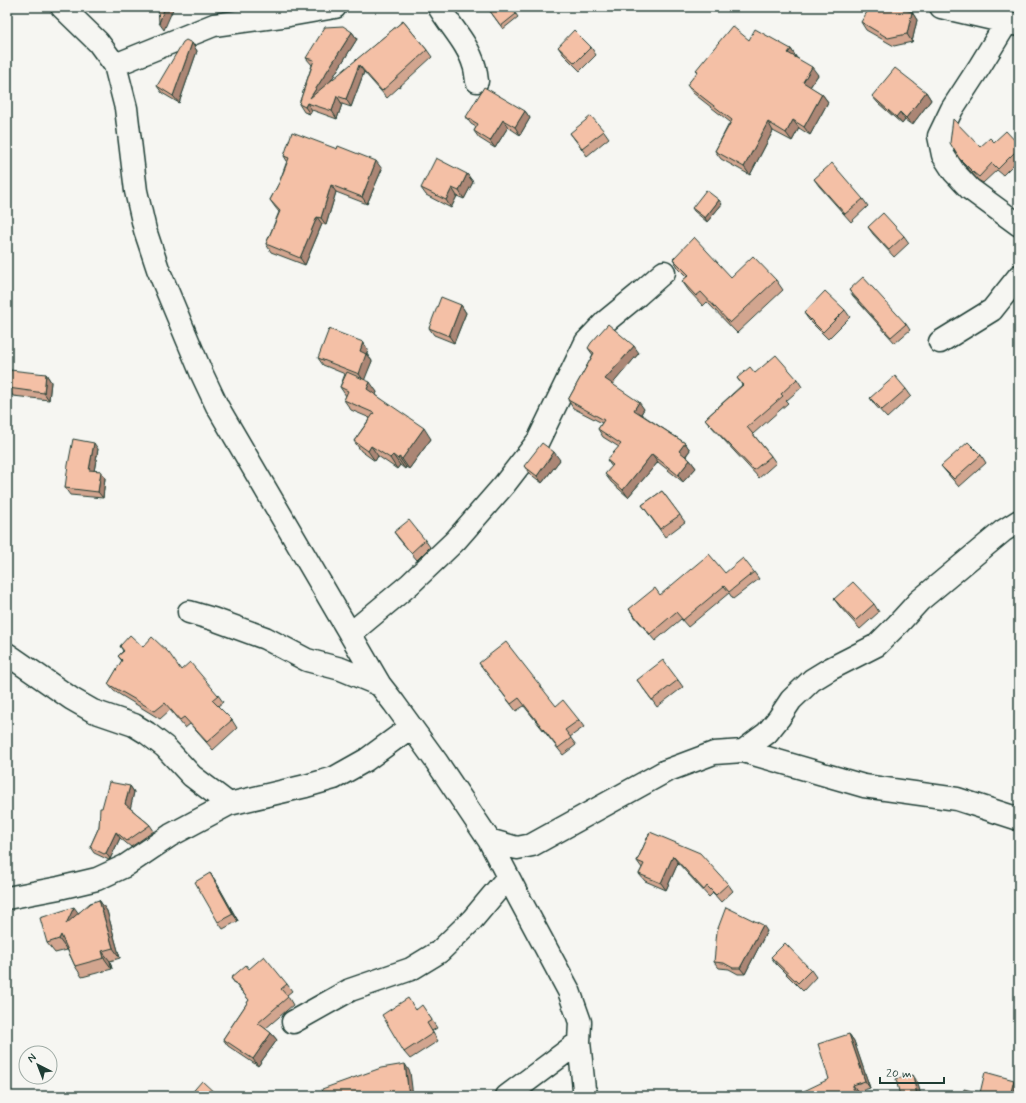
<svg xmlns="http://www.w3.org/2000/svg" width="1026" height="1103" font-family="Mynerve,sans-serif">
	<rect width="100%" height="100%" fill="#f6f6f2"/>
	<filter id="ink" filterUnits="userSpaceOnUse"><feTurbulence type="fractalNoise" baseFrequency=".025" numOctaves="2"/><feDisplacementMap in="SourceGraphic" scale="8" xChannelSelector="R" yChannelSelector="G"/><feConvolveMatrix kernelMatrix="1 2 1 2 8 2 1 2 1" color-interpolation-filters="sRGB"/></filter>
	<g filter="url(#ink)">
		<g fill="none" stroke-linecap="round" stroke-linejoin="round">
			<defs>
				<path id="minor" d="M62,7L98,42L115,65L126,108L136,191L145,230L158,269L201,372L217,406L380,685L394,703L436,761L489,840L518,896L569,991L580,1022L579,1042L584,1089L587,1096
					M439,7C450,26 468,44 474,65C476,70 476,76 477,81
					M941,7L1019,25
					M1007,22L980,66L952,109L939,136L943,155L954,172L970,189L1019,225
					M115,65L214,25L289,15L335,7
					M940,342L992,310L1019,276
					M189,612L213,619L265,638L307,660L341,669L380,685
					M350,634L410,584L456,540L504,485L538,441L586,342L605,322L638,295L664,272
					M7,654L72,699L93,711L134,725L147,733L165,747L192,776L229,804
					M743,751L767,733L779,718L791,700L812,680L830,669L877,645L898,624L919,601L1003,531L1019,521
					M489,840L517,848L532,845L666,771L714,753L743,751L864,786L957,799L1019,819
					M7,898L59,888L97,879L125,866L171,835L229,804L306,786L334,778L366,760L411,727
					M293,1022L350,990L411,969L439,952L472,920L508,877
					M507,1096L579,1042"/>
			</defs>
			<use href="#minor" stroke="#1f3d34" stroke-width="25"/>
			<use href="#minor" stroke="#f6f6f2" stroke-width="22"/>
		</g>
		<path fill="#d2a58f" stroke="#1f3d34" d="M487,7H511L518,17L503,29Z
			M912,12L917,20L912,42L894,46L866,30L861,22Z
			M403,21L427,50L432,57L387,98L364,72L351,107L342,104L337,119L312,110L310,114L304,112L299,104L312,65L306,58L352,32L357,39L330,82Z
			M749,40L791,49L796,57L818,75L810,87L822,94L828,102L810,135L799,128L792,141L773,131L750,175L721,159L715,151L730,122L693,93L687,85L698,72L696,70Z
			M192,43L197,51L179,103L162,93L157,86Z
			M558,47H591L596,55L580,71L563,54Z
			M926,92L931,100L912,125L905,120L902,124L878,103L872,96Z
			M525,111L530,118L520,135L508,127L495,148L479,138L474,131L476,127L471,124L466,117Z
			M604,131L609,138L587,156L570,133Z
			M994,142L1019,145V159L1003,175L997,170L983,183L978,180L964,164L959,158L980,147Z
			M284,156L382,169L367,204L336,192L326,225L322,224L305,265L271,252L266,244L279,212L275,207L270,200L279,183L287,161Z
			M467,174L473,182L464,199L457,196L451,208L426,195L421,188Z
			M814,179L863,199L868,206L851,222L819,186Z
			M722,204L707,222L694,211L692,208Z
			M868,227L904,236L909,243L894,257L873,234Z
			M673,259L731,277L776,280L783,290L737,333L707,302L703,306L689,291L682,281L687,277L679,269Z
			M849,290L906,324L910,330L895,343L853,296Z
			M461,305L466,313L454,343L434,335L429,328Z
			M845,310L850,317L828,339L809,320L804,313Z
			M363,342L368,350L367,354L372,361L364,379L377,392L376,395L431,439L409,469L406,467L405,469L400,465L397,469L378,456L375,461L361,451L354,441L370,418L351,410L344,400L346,396L340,387L345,374L323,365L318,358Z
			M588,348L639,353L612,384L644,409L641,414L685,443L690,450L686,456L690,460L696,468L683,482L658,462L628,497L611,482L605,474L612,467L607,460L619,447L603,437L598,429L602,423L573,408L568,400L593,355Z
			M755,373L797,379L802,387L786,401L788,403L753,434L771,456L776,463L759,478L711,426L705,419L742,385L737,378Z
			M46,374L51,382L49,400L13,396L8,388Z
			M906,389L911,396L887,418L875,405L870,398Z
			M98,449L94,471H101L105,478L103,498L70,495L65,488Z
			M981,455L986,463L959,487L941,466Z
			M560,460L542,483L529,473L524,466Z
			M662,491L685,522L665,537L642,505Z
			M394,532L425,540L430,547L417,560L399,539Z
			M754,572L759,579L733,599L729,593L688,627L681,619L655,641L634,616L629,609L660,595L725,573Z
			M834,599L874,604L879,612L860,629L840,607Z
			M120,646L143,647L181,670L218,695L223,702L218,706L232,720L237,728L213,750L190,724L185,728L170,710L160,719L114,691L108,684L122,661L118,656L123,651Z
			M479,663L556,706L579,720L584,727L570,737L576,745L563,755L524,706L516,711Z
			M637,680H678L683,687L657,707Z
			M130,786L134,792L130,808L150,825L154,831L131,847L120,838L110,859L109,860L94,853L90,847L99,827L102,808Z
			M650,832L728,884L733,891L721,902L713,893L709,897L678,863L666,890L645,881L639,874L642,868L637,861Z
			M210,873L215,880L238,921L223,929L218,922Z
			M99,900L107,911L120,958L110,961L112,969L82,977L75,966L67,949V950L55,953L47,943L78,913Z
			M767,931L745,974H738L729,969L719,968L714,962Z
			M771,957L811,970L816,977L803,991L776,964Z
			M249,969L287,984L292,991L287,995L293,1005L265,1029L271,1033L277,1040L258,1066L228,1046L223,1039L249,1000L236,985L231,978Z
			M416,1009L427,1013L437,1028L432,1031L438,1041L410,1059L404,1052Z
			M849,1034L854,1041L870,1088L858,1092V1096H806L829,1079Z"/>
		<path fill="#ab8674" stroke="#1f3d34" d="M165,7H174L164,30L159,23Z
			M912,12L917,20L912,42L907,34Z
			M352,32L357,39L315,106L310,98Z
			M192,43L197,51L179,103L173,96Z
			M791,49L796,57L794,61L788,53Z
			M359,65L364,72L351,107L346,99Z
			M812,67L818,75L808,90L803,82Z
			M926,92L931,100L912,125L906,118Z
			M822,94L828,102L810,135L804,127Z
			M337,96L342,104L337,119L332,111Z
			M307,103L312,110L310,114L305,107Z
			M525,111L530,118L520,135L515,127Z
			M900,112L905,120L902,124L896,117Z
			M503,120L508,127L495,148L490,141Z
			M793,120L799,128L792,141L786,133Z
			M768,122L773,131L750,175L744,167Z
			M376,161L382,169L367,204L362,197Z
			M467,174L473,182L464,199L459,191Z
			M331,185L336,192L326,225L321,218Z
			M452,188L457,196L451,208L446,200Z
			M719,200L722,204L707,222L705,218Z
			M317,217L322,224L305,265L300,258Z
			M461,305L466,313L454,343L449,336Z
			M363,342L368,350L366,354L372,361L364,381L359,374L360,351Z
			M634,346L639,353L610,387L605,379Z
			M46,374L51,382L49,400L44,393Z
			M370,382L377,392L374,399L367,389Z
			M639,402L644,409L639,417L634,410Z
			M424,428L431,439L409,469L402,459Z
			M94,443L98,449L93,477L89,470Z
			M685,443L690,450L684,458L679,451Z
			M371,446L378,456L375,461L368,451Z
			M554,452L560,460L542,483L537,476Z
			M652,454L658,462L628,497L623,490Z
			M393,455L400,465L397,469L390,458Z
			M399,457L406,467L405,469L398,459Z
			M690,460L696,468L683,482L678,475Z
			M101,471L105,478L103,498L98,492Z
			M130,786L134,792L130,810L125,804Z
			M116,832L120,838L110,859L106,853Z
			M673,856L678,863L666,890L661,883Z
			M210,873L215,880L238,921L233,914Z
			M99,900L107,911L120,958L113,948Z
			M74,907L82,918L66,924Z
			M763,925L767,931L745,974L740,968Z
			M61,935L69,946L67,950L59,939Z
			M102,951L110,961L112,969L104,958Z
			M271,1033L277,1040L258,1066L253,1059Z
			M849,1034L854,1041L870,1088L865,1081Z
			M405,1064L410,1072L413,1096H409Z
			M913,1075L918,1083L921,1096H917Z
			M1014,1080L1019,1087V1096H1010Z
			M853,1085L858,1092V1096H853Z"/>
		<path fill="#f4c0a6" stroke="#1f3d34" d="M158,7H165L159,23Z
			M487,7H511L516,14L501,26Z
			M870,7H896L912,12L907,34L888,38L861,22Z
			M403,21L427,50L382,91L359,65L346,99L337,96L332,111L307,103L305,107L299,104L314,60L306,58L325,27L343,26L352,32L310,98Z
			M732,26L749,40L755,29L791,49L788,53L812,67L803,82L822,94L804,127L793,120L786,133L768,122L744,167L715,151L732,120L687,85L698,71L696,70Z
			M574,30L591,47L575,63L558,47Z
			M186,40L192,43L173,96L157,86L183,42Z
			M895,68L926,92L906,118L900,112L896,117L872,96Z
			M484,87L525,111L515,127L503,120L490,141L474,131L478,124L466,117Z
			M591,116L604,131L582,148L570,133Z
			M953,119L980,147L990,138L994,142L1006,131L1019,145V148L998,169L992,163L979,177L974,173L959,158L950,143Z
			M292,132L337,149L338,146L376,161L362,197L331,185L321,218L317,217L300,258L266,244L280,211L270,200L279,183L289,158L284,156Z
			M436,158L467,174L459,191L452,188L446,200L421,188Z
			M832,163L863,199L845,214L814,179Z
			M706,190L719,200L705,218L692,208Z
			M883,213L904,236L889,250L868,227Z
			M694,237L731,277L753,256L776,280L730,323L701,292L696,296L682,281L689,275L673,259Z
			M863,277L906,324L891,337L849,290Z
			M825,291L845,310L823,332L804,313Z
			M441,297L461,305L449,336L429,328Z
			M608,324L634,346L605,379L639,402L634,410L685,443L679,451L690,460L678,475L652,454L623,490L605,474L613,465L607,460L621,444L598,429L604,420L568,400L594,353L588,348L591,343Z
			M329,329L363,342L360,351L366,354L359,374L318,358Z
			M776,355L797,379L781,394L783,396L747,427L771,456L754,470L705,419L743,385L737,378L750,367L755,373Z
			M10,370L46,374L44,393L8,388Z
			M347,372L370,382L367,389L424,428L402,459L399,457L398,459L393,455L390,458L371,446L368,451L354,441L374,413L344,400L348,391L340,387Z
			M895,376L906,389L882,410L870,398Z
			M73,439L94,443L89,470L101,471L98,492L65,488L68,465Z
			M968,442L981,455L954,479L941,466Z
			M542,443L554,452L537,476L524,466Z
			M662,491L680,515L660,529L642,505Z
			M409,520L425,540L411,553L394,532Z
			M709,554L725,573L743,558L754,572L729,592L724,586L683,620L676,612L650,634L629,609L655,588L660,595Z
			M853,582L874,604L855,621L834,599Z
			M130,635L143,647L152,637L169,653L181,670L190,662L218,695L212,700L232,720L207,742L184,717L180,720L165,703L155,711L108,684L122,660L118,656L124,651L120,646Z
			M506,642L556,706L563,700L579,720L565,730L571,738L558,748L519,698L511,704L479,663Z
			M663,660L678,680L652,700L637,680Z
			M109,782L130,786L125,804L150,825L127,841L116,832L106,853L104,854L90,847L99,827L100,808H102Z
			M650,832L700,853L728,884L716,895L707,886L704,890L673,856L661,883L639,874L644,864L637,861Z
			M210,873L233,914L218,922L195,882Z
			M99,900L113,948L102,951L104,958L75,966L61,935L59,939L47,943L40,918L74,907L66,924L90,903Z
			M726,907L763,925L740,968H733L724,963L714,962L717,931Z
			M785,943L811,970L798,983L771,957Z
			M264,956L287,984L281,989L288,997L258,1023L271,1033L253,1059L223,1039L249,1000L231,978L246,965L249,969Z
			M408,998L416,1010L422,1005L432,1020L427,1023L433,1033L404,1052L382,1015Z
			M849,1034L865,1081L853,1085V1096H806L804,1091L829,1079L818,1044Z
			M405,1064L409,1096H324L322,1089L381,1068Z
			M985,1072L1014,1080L1010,1096H963L964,1089L980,1093Z
			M913,1075L917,1096H900L896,1079Z
			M202,1081L218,1096H189Z"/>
	</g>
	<rect width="1026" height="1103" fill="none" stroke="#f6f6f2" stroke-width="24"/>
	<rect x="12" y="12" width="1002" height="1079" fill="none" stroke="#1f3d34" stroke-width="1.5" filter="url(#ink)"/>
	<g transform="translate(38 1065) rotate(318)"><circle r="19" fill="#f6f6f2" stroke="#a0aca6"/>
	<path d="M0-3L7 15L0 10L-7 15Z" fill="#1f3d34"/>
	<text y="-6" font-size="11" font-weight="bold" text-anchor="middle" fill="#1f3d34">N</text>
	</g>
	<path d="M880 1077v6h64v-6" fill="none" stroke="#1f3d34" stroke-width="2"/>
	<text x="886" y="1077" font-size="12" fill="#1f3d34" stroke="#f6f6f2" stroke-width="3" paint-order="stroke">20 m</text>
</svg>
